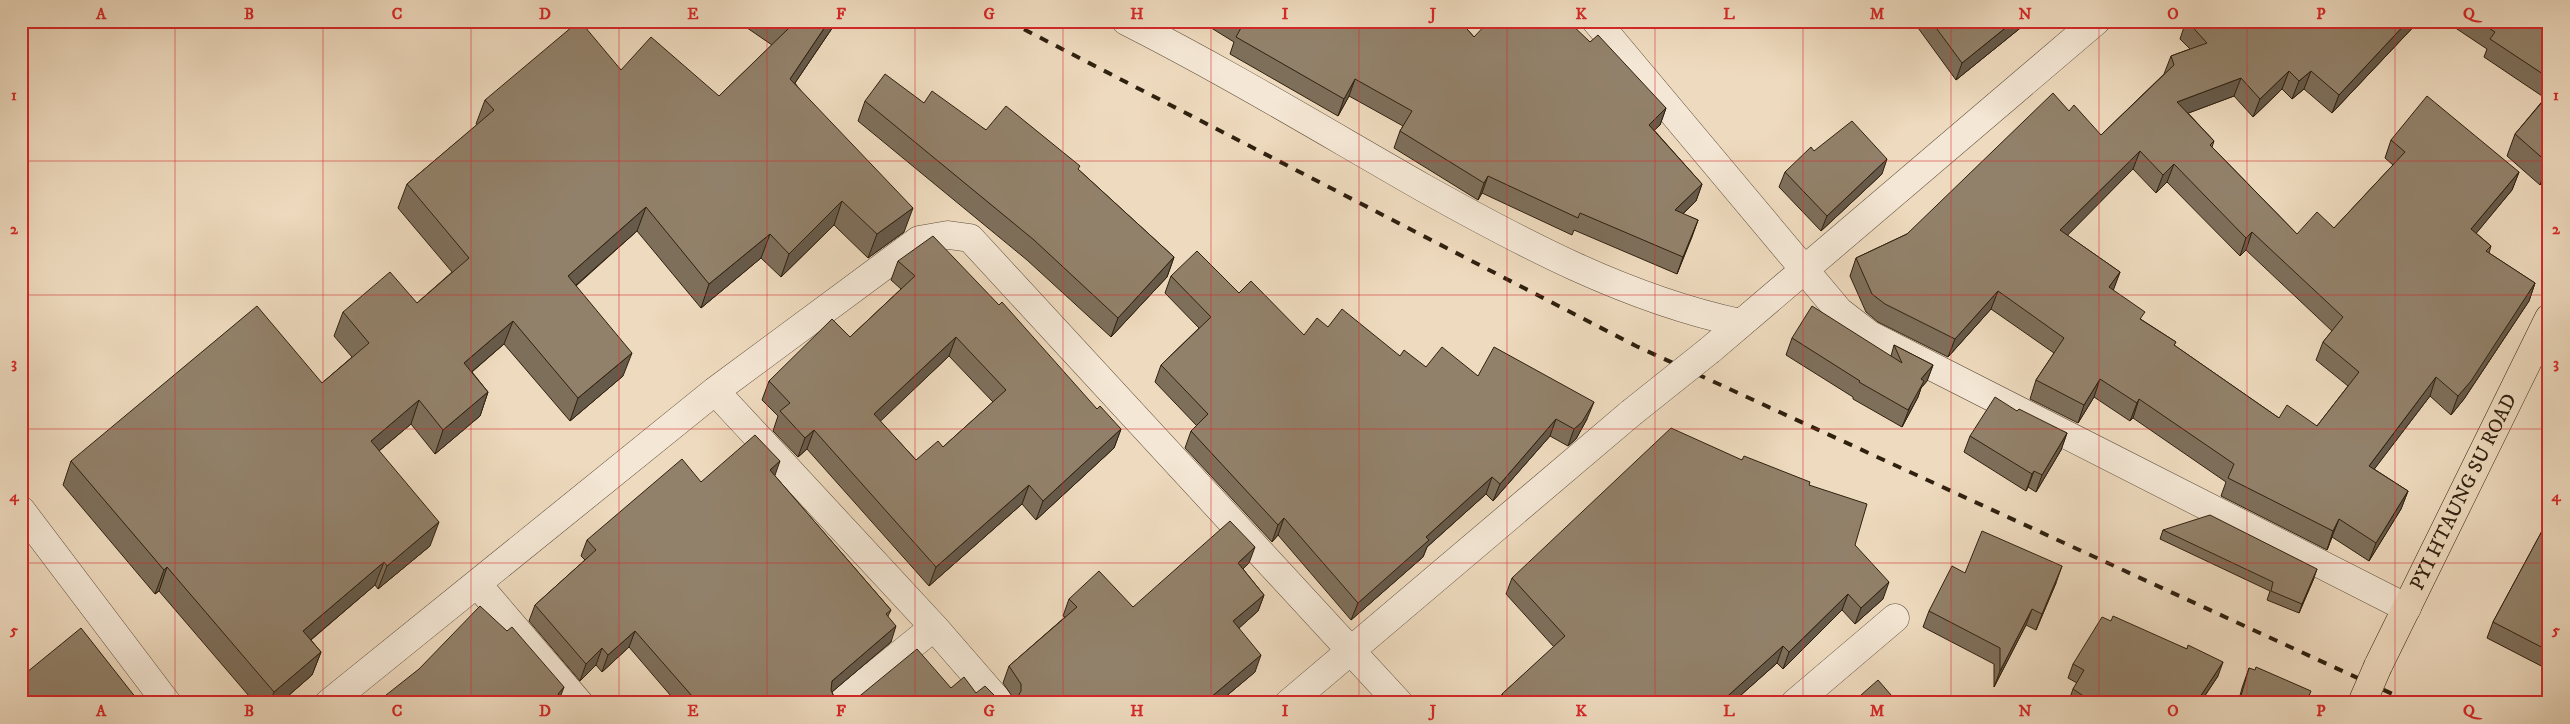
<svg xmlns="http://www.w3.org/2000/svg" width="2570" height="724" font-family="'IM FELL DW Pica',serif">
	<rect width="100%" height="100%" fill="#eedabe"/>
	<filter id="stains"><feTurbulence type="fractalNoise" baseFrequency=".004" numOctaves="4"/><feColorMatrix values="0 0 0 0 .2 0 0 0 0 .09 0 0 0 0 .02 0 0 0 .5 -.17"/></filter>
	<radialGradient id="worn" r=".72"><stop offset=".6" stop-color="#630" stop-opacity="0"/><stop offset="1" stop-color="#630" stop-opacity=".3"/></radialGradient>
	<g fill="none" stroke-linecap="round" stroke-linejoin="round">
		<defs>
			<path id="minor" d="M1126,21C1227,72 1324,131 1422,187C1522,243 1627,299 1740,323
				M1596,21L1839,311L1870,335L2407,608
				M1710,350L2096,21
				M715,391L934,627L1000,703
				M21,510L167,703
				M478,585L579,703
				M329,703L715,391L919,240L948,235L970,238L1399,703
				M840,703L934,627
				M1289,703L1631,413
				M1795,703L1895,618"/>
			<g id="highway">
				<path id="s1" d="M2378,666L2549,318"/>
			</g>
		</defs>
		<use href="#minor" stroke="#5f4e3b" stroke-width="29"/>
		<use href="#highway" stroke="#2f200f" stroke-width="29"/>
		<use href="#minor" stroke="#f4e7d5" stroke-width="28"/>
		<use href="#highway" stroke="#eedabe" stroke-width="28"/>
		<path stroke="#2f200f" stroke-width="4" stroke-dasharray="9 9" stroke-linecap="butt" d="M1008,21L1636,346L2412,703"/>
		<defs>
			<path id="minor-bridge" d="M1631,413L1710,350"/>
			<path id="highway-bridge" d="M2362,703L2378,666"/>
		</defs>
		<use href="#minor-bridge" stroke="#5f4e3b" stroke-width="29" stroke-linecap="butt"/>
		<use href="#highway-bridge" stroke="#2f200f" stroke-width="29" stroke-linecap="butt"/>
		<use href="#minor-bridge" stroke="#f4e7d5" stroke-width="28"/>
		<use href="#highway-bridge" stroke="#eedabe" stroke-width="28"/>
	</g>
	<path fill="#7e6f5b" stroke="#2f200f" fill-rule="evenodd" d="M737,21H837L795,83L904,232L868,258L834,225L781,277L761,258L701,308L637,231L576,286L623,376L570,421L504,344L472,372L488,392L480,416L435,454L411,424L379,451L430,546L378,589L375,585L311,640L321,652L312,675L280,703H255L159,591L155,594L63,485L71,461L322,383L352,357L334,336L343,312L417,303L452,272L398,208L407,184L477,125L476,124L485,100L621,70L719,96L772,45Z
		M1200,21H1460L1474,37L1590,42L1666,108L1660,125L1654,130L1702,184L1696,201L1683,214L1698,220L1677,274L1574,230L1572,235L1482,193L1478,200L1394,148L1400,131L1403,126L1349,96L1338,116L1230,54L1234,42Z
		M1913,21H2029L1956,80Z
		M2186,21H2419L2332,113L2304,89L2292,99L2282,89L2253,117L2234,96L2188,113L2214,141L2212,147L2297,234L2334,228L2393,165L2385,158L2391,140L2519,172L2512,190L2476,233L2491,246L2489,253L2535,283L2529,301L2464,399L2451,415L2430,396L2374,469L2408,491L2401,509L2369,561L2332,537L2327,550L2221,496L2226,482L2133,418L2130,421L2094,397L2078,423L2030,399L2036,380L2054,353L1991,309L1948,357L1878,322L1866,312L1850,276L1856,258L1907,234L2069,111L2101,135L2164,74L2171,56L2190,49L2180,39ZM2133,169L2156,193L2167,182L2240,256L2246,250L2332,331L2323,342L2316,360L2348,386L2317,426L2279,418L2174,345L2176,342L2142,320L2113,290L2120,272L2067,235Z
		M2445,21H2549V175L2540,185L2507,156L2515,134L2545,98L2484,57L2487,49Z
		M865,101L924,103L1079,170L1174,257L1167,277L1111,337L1027,260L858,121Z
		M1814,151L1882,174L1821,231L1779,187L1785,172Z
		M898,261L1097,409L1121,429L1114,448L1036,520L1022,504L929,586L807,449L798,457L773,431L778,416L762,400L769,381L850,337L901,289L891,280ZM949,356L993,402L943,447L916,460L880,421Z
		M1171,276L1239,293L1304,335L1328,327L1400,356L1426,367L1478,376L1587,419L1576,439L1568,446L1550,436L1493,501L1486,494L1427,547L1423,557L1351,620L1278,535L1272,542L1185,448L1191,431L1197,426L1155,382L1161,365L1199,328L1165,293Z
		M1792,338L1891,356L1894,345L1933,365L1927,381L1921,388L1918,397L1902,427L1853,399V397L1786,355Z
		M2017,411L2067,433L2061,450L2036,492L2028,487L2026,491L1964,452L1970,436Z
		M1742,460L1809,485L1855,545L1883,599L1855,624L1842,610L1783,669L1777,663L1732,703H1499L1502,694L1554,647L1506,594L1512,578Z
		M775,476L891,610L888,616L891,642L832,692L834,697L841,701L849,702L951,688L976,693L1000,701L1009,702L1014,699L1003,683L1009,666L1065,617L1063,616L1069,599L1133,607L1249,563L1243,569L1264,595L1258,611L1239,628L1255,672L1218,703H677L629,647L602,672L596,665L580,681L529,621L535,605L585,560L581,556L587,540L701,482Z
		M2549,518V670L2487,638L2493,622Z
		M2163,530L2314,578L2299,613L2267,600L2270,591L2160,539Z
		M1965,573L2056,583L2036,630L2026,625L1994,687V664L1923,627L1929,611Z
		M2111,621L2187,649L2218,676L2200,703H2068L2073,689L2077,683L2068,678L2073,664Z
		M2249,668L2307,703H2238L2242,688Z"/>
	<path fill="#665a4a" stroke="#2f200f" d="M829,21H837L782,102L790,79Z
		M2014,21H2029L1956,80L1962,63Z
		M2408,21H2419L2332,113L2339,95Z
		M2289,71L2282,89L2253,117L2260,99Z
		M2311,71L2304,89L2292,99L2299,81Z
		M2241,78L2234,96L2170,120L2177,102Z
		M1355,79L1349,96L1338,116L1344,99Z
		M1666,108L1660,125L1643,141L1649,125Z
		M2140,151L2133,169L2054,249L2060,230Z
		M1887,159L1882,174L1821,231L1827,216Z
		M2549,162V175L2540,185L2548,163Z
		M2174,164L2167,182L2156,193L2163,175Z
		M2519,172L2512,190L2465,247L2471,229Z
		M1488,176L1482,193L1478,200L1484,183Z
		M1702,184L1696,201L1669,227L1675,210Z
		M842,201L834,225L781,277L789,254Z
		M646,207L637,231L559,300L568,276Z
		M913,208L904,232L868,258L877,234Z
		M1698,220L1692,237L1677,274L1683,257Z
		M2252,232L2246,250L2240,256L2246,238Z
		M770,234L761,258L701,308L709,284Z
		M1174,257L1167,277L1111,337L1118,318Z
		M2120,272L2113,291L2109,287Z
		M2535,283L2529,301L2464,399L2451,415L2458,396Z
		M1998,291L1991,309L1948,357L1955,339Z
		M513,321L504,344L455,386L464,363Z
		M956,337L949,356L867,434L874,414Z
		M632,353L623,376L570,421L578,398Z
		M1933,365L1927,381L1921,388L1918,397L1902,427L1921,379Z
		M2436,377L2430,396L2363,484L2369,466Z
		M2100,379L2094,397L2078,423L2084,405Z
		M488,392L480,416L435,454L443,430Z
		M2139,399L2133,418L2130,421L2137,403Z
		M419,400L411,424L362,465L371,441Z
		M1594,402L1587,419L1576,439L1568,446L1574,429Z
		M1556,419L1550,436L1493,501L1500,484Z
		M1121,429L1114,448L1036,520L1043,501Z
		M814,430L807,449L798,457L805,438Z
		M2067,433L2061,450L2036,492L2042,475Z
		M780,461L774,478L770,470Z
		M2034,471L2028,487L2026,491L2032,474Z
		M1492,477L1486,494L1427,547L1423,557L1351,620L1358,603L1426,537Z
		M1029,485L1022,504L929,586L936,567Z
		M2408,491L2401,509L2369,561L2376,543Z
		M1284,518L1278,535L1272,542L1278,525Z
		M2339,519L2332,537L2327,550L2333,531Z
		M439,522L430,546L378,589L387,566Z
		M1255,547L1249,563L1232,580L1238,563Z
		M384,562L375,585L294,654L303,631Z
		M2062,566L2056,583L2036,630L2042,614Z
		M167,567L159,591L155,594L164,570Z
		M2317,569L2314,578L2299,613L2302,604Z
		M1889,582L1883,599L1855,624L1861,608Z
		M1848,594L1842,610L1783,669L1789,652Z
		M1264,595L1258,611L1228,638L1233,621Z
		M2032,609L2026,625L1994,687L2000,671Z
		M896,626L891,642L826,697L832,681Z
		M635,631L629,647L602,672L608,655Z
		M1783,646L1777,663L1732,703H1720Z
		M602,648L596,665L580,681L586,664Z
		M321,652L312,675L280,703H270L274,692Z
		M1261,655L1255,672L1218,703H1204Z
		M2223,662L2218,676L2200,703H2196Z
		M564,687L558,703V694Z"/>
	<path fill="#92816a" stroke="#2f200f" fill-rule="evenodd" d="M579,21H580L621,70L651,37L719,96L790,27L781,21H829L790,79L913,208L877,234L842,201L789,254L770,234L709,284L646,207L568,276L632,353L578,398L513,321L464,363L488,392L443,430L419,400L371,441L439,522L387,566L384,562L303,631L321,652L274,692L167,567L164,570L71,461L257,306L322,383L369,343L343,312L390,272L417,303L469,258L407,184L494,110L485,100Z
		M1234,21H1460L1474,37L1489,21H1568L1590,42L1598,35L1666,108L1649,125L1702,184L1675,210L1698,220L1683,257L1580,213L1578,218L1488,176L1484,183L1400,131L1412,111L1355,79L1344,99L1236,37L1242,26Z
		M1931,21H2014L1962,63Z
		M2187,21H2408L2339,95L2311,71L2299,81L2289,71L2260,99L2241,78L2177,102L2214,141L2210,145L2297,234L2317,212L2334,228L2405,152L2391,140L2427,96L2519,172L2471,229L2491,246L2486,251L2535,283L2471,381L2458,396L2436,377L2369,466L2408,491L2376,543L2339,519L2333,531L2228,478L2234,464L2139,399L2137,403L2100,379L2084,405L2036,380L2064,338L1998,291L1955,339L1885,304L1872,294L1856,258L1907,234L2053,93L2069,111L2074,105L2101,135L2174,65L2171,56L2207,43ZM2140,151L2163,175L2174,164L2246,238L2252,232L2343,317L2323,342L2359,372L2317,426L2287,405L2279,418L2174,345L2176,342L2140,319L2145,312L2109,287L2120,272L2060,230Z
		M2478,21H2549V78L2490,39L2495,32Z
		M885,74L924,103L932,91L986,130L1006,106L1080,166L1078,169L1174,257L1118,318L1034,240L865,101Z
		M2549,94V162L2548,163L2515,134Z
		M1852,121L1887,159L1827,216L1785,172L1811,147L1814,151Z
		M933,236L999,305L1002,302L1097,409L1100,406L1121,429L1043,501L1029,485L936,567L814,430L805,438L780,411L790,403L769,381L832,319L850,337L915,276L898,261ZM956,337L1006,390L943,447L938,441L916,460L874,414Z
		M1197,251L1239,293L1251,281L1304,335L1317,318L1328,327L1342,309L1400,356L1404,350L1426,367L1442,347L1478,376L1494,347L1594,402L1582,422L1574,429L1556,419L1500,484L1492,477L1426,537L1429,540L1358,603L1284,518L1278,525L1191,431L1208,414L1161,365L1211,317L1171,276Z
		M1812,306L1902,363L1894,345L1933,365L1921,379L1924,381L1908,410L1859,382L1860,381L1792,338Z
		M1995,397L2017,411L2019,409L2067,433L2042,475L2034,471L2032,474L1970,436Z
		M1671,428L1742,460L1744,456L1810,482L1809,485L1867,504L1855,545L1889,582L1861,608L1848,594L1789,652L1783,646L1720,703H1510L1502,694L1565,636L1512,578Z
		M755,435L780,461L770,470L891,610L886,614L896,626L832,681L831,690L834,697L841,701L849,702L856,699L917,649L951,688L964,677L976,693L985,686L1000,701L1009,702L1017,698L1021,691V684L1009,666L1077,607L1069,599L1099,571L1133,607L1230,521L1255,547L1238,563L1264,595L1233,621L1261,655L1204,703H685L692,696L635,631L608,655L602,648L586,664L535,605L596,550L587,540L682,459L701,482Z
		M2210,515L2317,569L2302,604L2271,591L2273,582L2163,530Z
		M2549,518V651L2493,622Z
		M1982,531L2062,566L2042,614L2032,609L2000,671V648L1929,611L1952,566L1965,573Z
		M480,606L507,631L512,627L564,687L558,694L565,703H376L419,669Z
		M2113,616L2187,649L2188,645L2223,662L2196,703H2094L2073,689L2084,670L2073,664L2102,617L2111,621Z
		M81,628L140,703H21V677Z
		M2256,667L2311,691L2306,703H2239L2249,668L2255,670Z
		M1878,680L1898,703H1852Z"/>
	<path fill="none" stroke="#d62828" stroke-width="1" stroke-opacity="0.55" d="M175,21V703M323,21V703M471,21V703M619,21V703M767,21V703M915,21V703M1063,21V703M1211,21V703M1359,21V703M1507,21V703M1655,21V703M1803,21V703M1951,21V703M2099,21V703M2247,21V703M2395,21V703M21,161H2549M21,295H2549M21,429H2549M21,563H2549"/>
	<g text-anchor="middle" dominant-baseline="central" stroke-width="4" stroke-linejoin="round" paint-order="stroke">
		<g font-size="20" fill="#2f200f" stroke="#f4e7d5">
			<text stroke="none"><textPath href="#s1" startOffset="194">PYI HTAUNG SU ROAD</textPath></text>
		</g>
	</g>
	<rect width="2570" height="724" fill="none" stroke="#eedabe" stroke-width="55"/>
	<rect x="28" y="28" width="2514" height="668" fill="none" stroke="#d62828" stroke-width="2"/>
	<g font-size="16" text-anchor="middle" font-weight="bold" fill="#d62828">
		<text x="101" y="19">A</text>
		<text x="249" y="19">B</text>
		<text x="397" y="19">C</text>
		<text x="545" y="19">D</text>
		<text x="693" y="19">E</text>
		<text x="841" y="19">F</text>
		<text x="989" y="19">G</text>
		<text x="1137" y="19">H</text>
		<text x="1285" y="19">I</text>
		<text x="1433" y="19">J</text>
		<text x="1581" y="19">K</text>
		<text x="1729" y="19">L</text>
		<text x="1877" y="19">M</text>
		<text x="2025" y="19">N</text>
		<text x="2173" y="19">O</text>
		<text x="2321" y="19">P</text>
		<text x="2469" y="19">Q</text>
		<text x="14" y="100">1</text>
		<text x="2556" y="100">1</text>
		<text x="14" y="234">2</text>
		<text x="2556" y="234">2</text>
		<text x="14" y="368">3</text>
		<text x="2556" y="368">3</text>
		<text x="14" y="501">4</text>
		<text x="2556" y="501">4</text>
		<text x="14" y="635">5</text>
		<text x="2556" y="635">5</text>
		<text x="101" y="716">A</text>
		<text x="249" y="716">B</text>
		<text x="397" y="716">C</text>
		<text x="545" y="716">D</text>
		<text x="693" y="716">E</text>
		<text x="841" y="716">F</text>
		<text x="989" y="716">G</text>
		<text x="1137" y="716">H</text>
		<text x="1285" y="716">I</text>
		<text x="1433" y="716">J</text>
		<text x="1581" y="716">K</text>
		<text x="1729" y="716">L</text>
		<text x="1877" y="716">M</text>
		<text x="2025" y="716">N</text>
		<text x="2173" y="716">O</text>
		<text x="2321" y="716">P</text>
		<text x="2469" y="716">Q</text>
	</g>
	<rect width="100%" height="100%" filter="url(#stains)"/>
	<rect width="100%" height="100%" fill="url(#worn)"/>
</svg>
